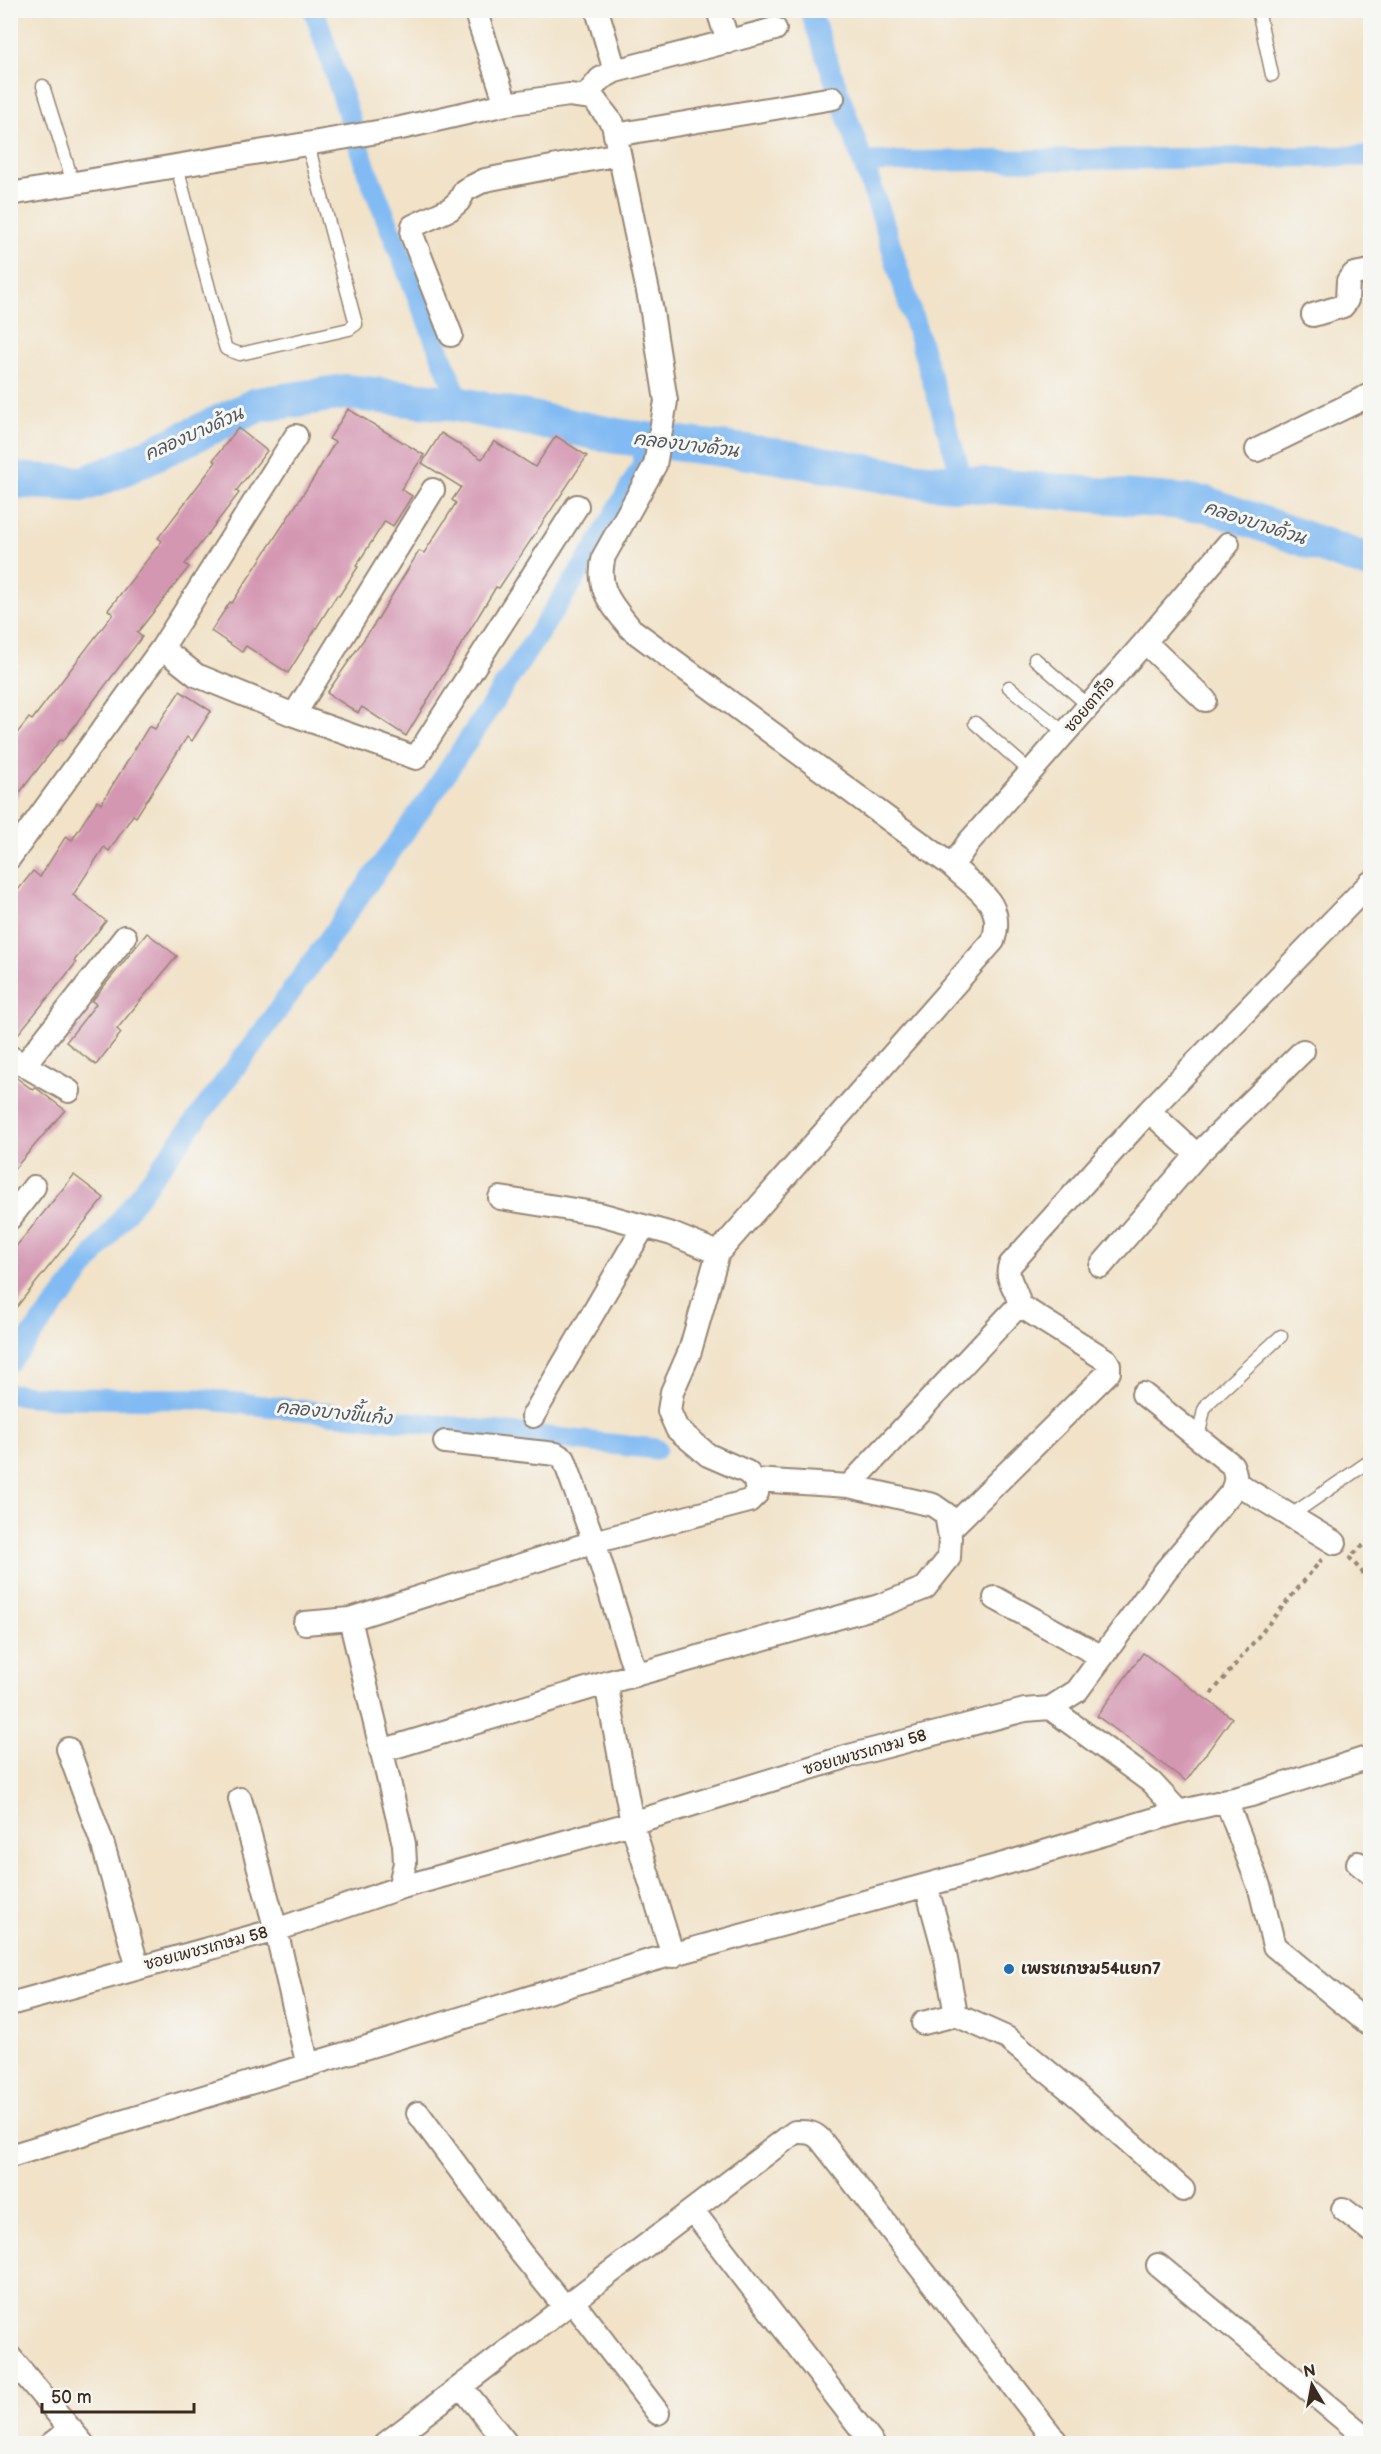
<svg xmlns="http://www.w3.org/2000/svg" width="1381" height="2454" font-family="'Balsamiq Sans','Playpen Sans Thai',sans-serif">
	<rect width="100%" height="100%" fill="#f6f6f2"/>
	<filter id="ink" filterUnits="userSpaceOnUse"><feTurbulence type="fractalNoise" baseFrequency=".0167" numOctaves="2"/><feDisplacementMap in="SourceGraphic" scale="12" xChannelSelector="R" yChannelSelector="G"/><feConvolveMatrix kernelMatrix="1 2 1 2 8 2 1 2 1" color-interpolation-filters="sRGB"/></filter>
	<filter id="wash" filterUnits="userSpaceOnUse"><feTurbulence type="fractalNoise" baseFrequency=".008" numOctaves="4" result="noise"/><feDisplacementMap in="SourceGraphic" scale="24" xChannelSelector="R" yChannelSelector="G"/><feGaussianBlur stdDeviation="1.35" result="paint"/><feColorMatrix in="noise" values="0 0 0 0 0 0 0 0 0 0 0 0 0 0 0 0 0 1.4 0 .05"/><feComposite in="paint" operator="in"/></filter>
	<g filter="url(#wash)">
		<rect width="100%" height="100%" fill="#f1e2c8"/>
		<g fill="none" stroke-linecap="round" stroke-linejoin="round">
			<path stroke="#82bbf3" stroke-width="21" d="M314,10L367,171L461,405
				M810,10L882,217L964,484
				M863,162L1370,156
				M10,1362L69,1288L263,1031L437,787L594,550L642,466L644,439
				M10,1394L55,1398L201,1399L656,1449"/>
			<path stroke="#82bbf3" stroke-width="36" d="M10,480L84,484L115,472L257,405L345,392L457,404L616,436L771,455L906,479L1206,504L1370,562"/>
		</g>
		<g id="blocks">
			<path fill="#d497b2" d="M348,409L424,455L401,489L412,496L393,526L385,521L356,566L358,567L339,596L337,595L288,673L246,646L242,652L211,631L230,602L232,603L313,479L335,442L329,439Z
				M238,428L267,451L236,491L239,493L185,564L189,567L137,633L142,637L63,741L61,739L10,805V742L29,718L32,720L113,614L108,610L162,541L158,538L216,462L213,460Z
				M441,433L482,459L494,441L535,467L556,436L587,456L499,588L496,587L406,736L362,707L358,713L327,693L377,620L419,551L424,553L456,503L452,500L461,487L422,463Z
				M180,691L211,711L192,741L187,737L136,817L133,815L109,851L104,847L73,895L106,921L74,961L76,963L10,1044V900L33,871L40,877L66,836L72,840L97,801L101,804L149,726L155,729Z
				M147,933L177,956L117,1029L121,1033L96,1065L66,1042L96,1004L92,1001Z
				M10,1073L33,1090L36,1088L65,1110L10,1174Z
				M74,1175L104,1198L10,1315V1254Z
				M1143,1653L1232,1718L1186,1781L1097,1716Z"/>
		</g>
	</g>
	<g filter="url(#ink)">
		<use href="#blocks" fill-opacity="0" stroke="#968673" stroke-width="1.5"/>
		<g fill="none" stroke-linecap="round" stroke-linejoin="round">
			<defs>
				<path id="lane" d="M1258,10L1272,75
					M43,86L73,183
					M177,167L220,330L226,349L240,354L349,329L356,324L308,145
					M1035,659L1089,706
					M1009,687L1065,733
					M975,723L1031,772
					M1198,1438L1204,1410L1208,1403L1281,1336
					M1290,1516L1370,1461"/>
				<path id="street" d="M475,10L506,104
					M597,10L615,71
					M718,10L728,42
					M586,96L600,79L615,71L775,29
					M615,135L833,98
					M10,194L401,128L506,104L569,95L593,98L613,124L651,306L666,401L655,465L604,556C595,589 612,605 631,629L952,866C977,890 1006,903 993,941L718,1253L690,1351L672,1392L669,1411L677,1429L708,1455L747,1472L755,1480L757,1493L749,1501L594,1542L350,1619L305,1623
					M1313,315L1343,306L1347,300L1348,281L1354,274L1370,271
					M451,335L412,235L413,226L450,209L459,201L465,190L485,180L619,154
					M1257,450L1370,395
					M1145,642L1205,700
					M162,648L196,675L294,715L416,758L577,506
					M294,715L433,490
					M10,857L162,648L296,436
					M952,866L968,843L1145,642L1228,544
					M10,1057L69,1091
					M25,1064L125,937
					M1149,1111L1197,1155L1303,1051
					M500,1198L600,1214L672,1234L718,1253
					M10,1218L34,1187
					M1101,1266L1197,1155
					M533,1416L644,1226
					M445,1442L556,1454L564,1459L594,1542L636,1675
					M1236,1483L1335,1543
					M849,1486L1019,1305C1019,1291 1004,1279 1010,1265L1149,1111L1370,883
					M949,1530L1109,1372V1365L1106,1360L1019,1305
					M995,1598L1102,1657
					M350,1619L404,1844L405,1863L399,1888
					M606,1683L632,1823L673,1956
					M1050,1708L1151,1782L1179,1812
					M68,1749L103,1845L138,1968
					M381,1751L606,1683L879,1606L925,1588L949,1558L950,1537L946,1514L933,1505L849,1486L755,1480
					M240,1799L276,1930L308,2066
					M1226,1800L1260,1889L1274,1946L1370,2025
					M1358,1863L1370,1873
					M926,1885L945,1954L956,2015L1007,2038L1081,2099L1183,2190
					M10,2004L276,1930L399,1888L632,1823L849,1756L1025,1710L1050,1708L1077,1691L1166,1570L1231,1493C1236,1482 1237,1476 1232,1465L1143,1394
					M923,2023L956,2015
					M418,2113L521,2253L565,2307
					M10,2156L649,1961L1007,1863L1179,1812L1251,1795L1370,1757
					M1343,2209L1370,2230
					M693,2211L873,2444
					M1158,2265L1370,2441
					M573,2302L658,2413
					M10,2357L83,2444
					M461,2386L507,2444
					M51,2444L71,2429
					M385,2444L795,2132C805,2132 812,2131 820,2139L1058,2444"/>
			</defs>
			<use href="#lane" stroke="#968673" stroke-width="15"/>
			<use href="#street" stroke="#968673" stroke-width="26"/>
			<path stroke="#968673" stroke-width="4" stroke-dasharray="4.5 4.5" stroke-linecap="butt" d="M1353,1554L1370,1539
				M1349,1557L1370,1581
				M1211,1694L1322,1559"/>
			<use href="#lane" stroke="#fff" stroke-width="12"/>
			<use href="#street" stroke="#fff" stroke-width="22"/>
		</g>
	</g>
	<circle fill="#1f6fb2" stroke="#f6f6f2" stroke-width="2" cx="1009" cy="1969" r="6"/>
	<g text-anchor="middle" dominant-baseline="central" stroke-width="6" stroke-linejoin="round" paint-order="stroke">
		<g font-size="16" fill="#3b2a1e" stroke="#f6f6f2">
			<text transform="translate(1090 705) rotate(-49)">ซอยตากือ</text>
			<text transform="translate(865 1753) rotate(-16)">ซอยเพชรเกษม 58</text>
			<text transform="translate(206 1949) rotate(-15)">ซอยเพชรเกษม 58</text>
		</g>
		<g font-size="16" font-weight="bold" fill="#3b2a1e" stroke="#f6f6f2" text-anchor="start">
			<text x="1021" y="1969">เพรชเกษม54แยก7</text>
		</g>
		<g font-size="18" font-style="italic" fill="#50565e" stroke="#f6f6f2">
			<text transform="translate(194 434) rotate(-24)">คลองบางด้วน</text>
			<text transform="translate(686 445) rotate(7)">คลองบางด้วน</text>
			<text transform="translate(1255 523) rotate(18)">คลองบางด้วน</text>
			<text transform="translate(334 1413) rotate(6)">คลองบางขี้แก้ง</text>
		</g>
	</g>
	<rect width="1381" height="2454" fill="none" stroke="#f6f6f2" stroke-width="36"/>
	<g transform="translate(1312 2385) rotate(350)" stroke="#f6f6f2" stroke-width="4.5" paint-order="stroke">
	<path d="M0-4.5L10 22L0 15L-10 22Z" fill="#3b2a1e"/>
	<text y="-9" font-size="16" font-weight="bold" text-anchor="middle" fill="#3b2a1e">N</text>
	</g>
	<path d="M42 2403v9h152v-9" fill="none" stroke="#3b2a1e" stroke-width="3"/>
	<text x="51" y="2403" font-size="18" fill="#3b2a1e" stroke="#f6f6f2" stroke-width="4.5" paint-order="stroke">50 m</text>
</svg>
